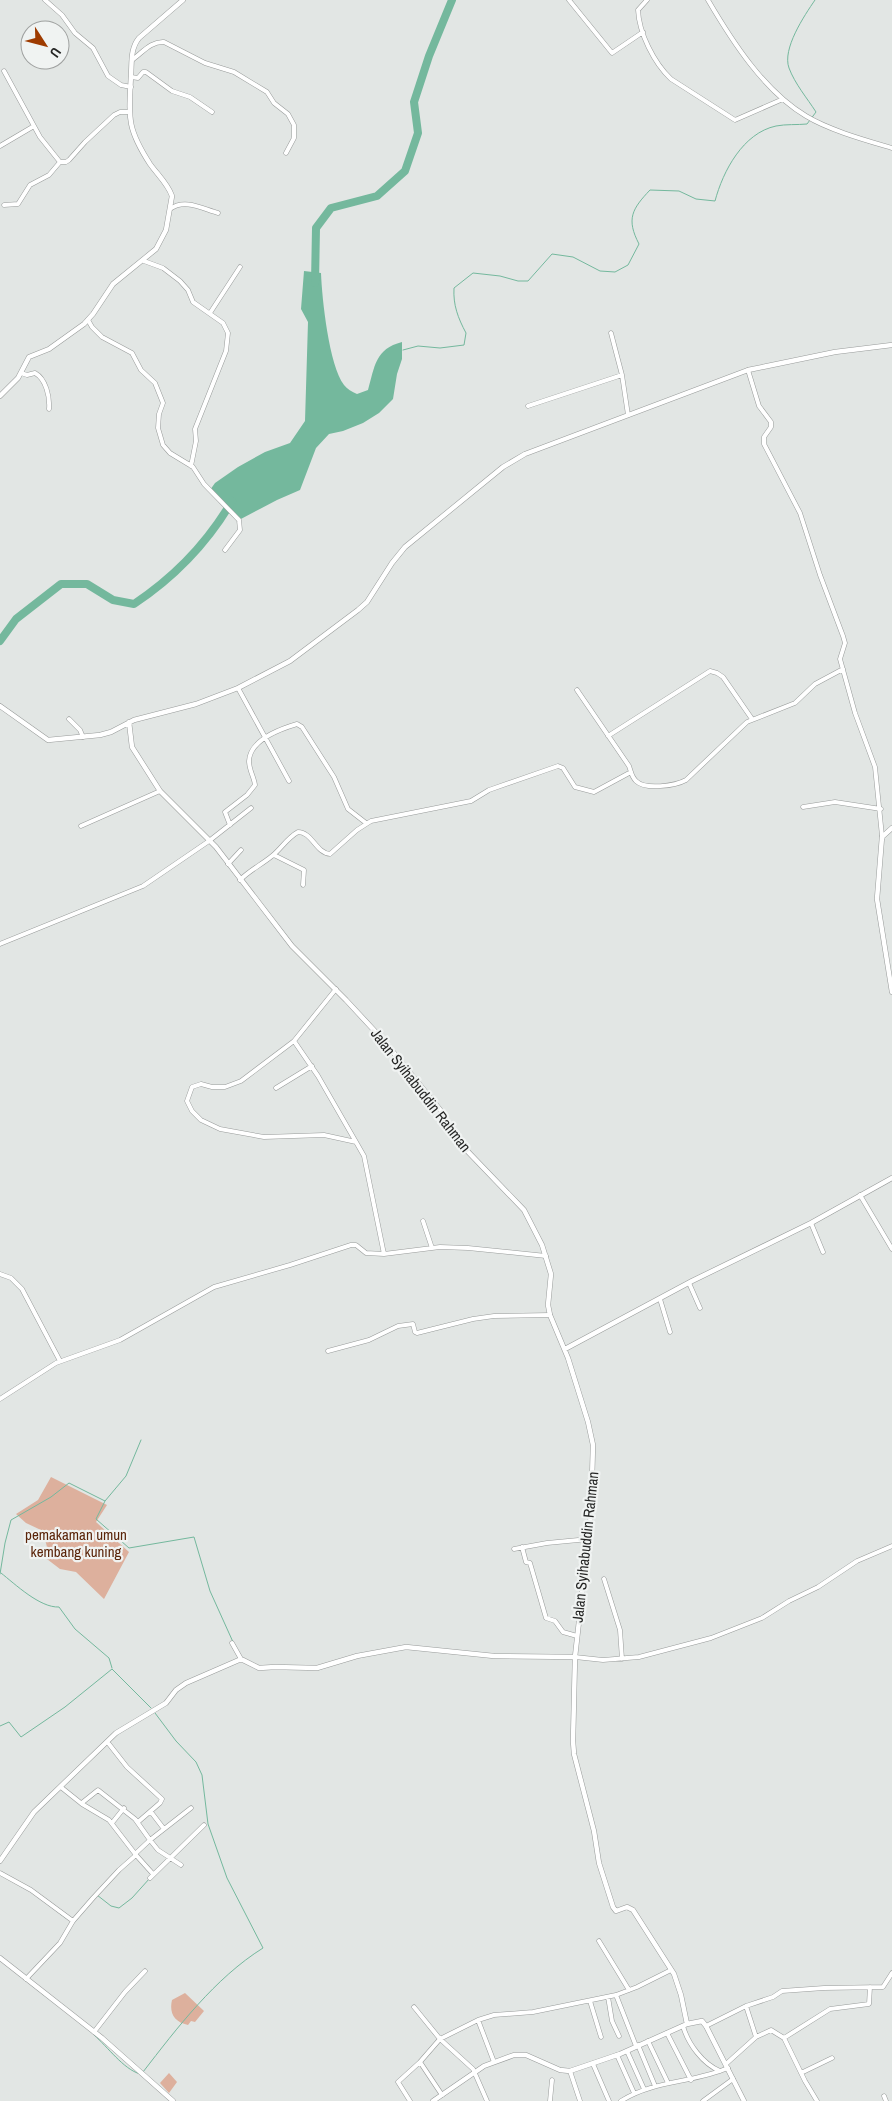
<svg xmlns="http://www.w3.org/2000/svg" width="892" height="2101" font-family="'Archivo Narrow',sans-serif">
	<rect width="100%" height="100%" fill="#e2e6e4"/>
	<path fill="#ddb09d" d="M51,1477L107,1505L96,1522L129,1552L104,1599L76,1572L60,1569L43,1556L47,1547L43,1531L26,1523L16,1514L38,1500Z
		M185,1993L204,2011L195,2022L191,2021L188,2025C174,2022 169,2013 172,2000Z
		M169,2073L177,2082L169,2093L160,2083Z"/>
	<path fill="#74b89d" d="M304,271L321,273C322,299 329,365 344,385C347,389 352,392 357,394L368,390C375,366 375,349 402,342V359L397,374L393,399L379,413L363,423L343,431L329,434L316,448L300,490L277,500L239,520L210,490L215,483L238,467L265,452L290,443L305,421L308,322L301,309Z"/>
	<g fill="none" stroke-linecap="round" stroke-linejoin="round">
		<path stroke="#74b89d" stroke-width="1" d="M403,350L418,346L440,348L464,345L466,333C458,318 453,305 454,288L473,273L500,276L518,281H528L552,254L573,257L600,271L615,272L628,265L639,244C626,219 632,209 650,190L679,191L696,199L715,201C723,171 743,133 776,126C786,124 797,125 807,124L816,112C807,98 795,84 789,68C782,49 804,16 815,0
			M105,1501L96,1519L129,1548L194,1537L210,1591L233,1642
			M1,1573C15,1584 40,1608 59,1607L75,1629L109,1658L112,1668
			M0,1574L5,1543L11,1520L51,1497L69,1483L105,1501L126,1476L141,1440
			M0,1726L9,1722L21,1737L65,1707L112,1669L151,1708
			M97,1895L111,1906L119,1908L132,1898L150,1878
			M59,1913L66,1918
			M20,1976L44,1995
			M94,2035C108,2047 123,2069 140,2074
			M143,2072C177,2028 215,1978 263,1948L227,1878L208,1824L202,1775L196,1762L176,1741L155,1713"/>
		<path stroke="#74b89d" stroke-width="8" d="M315,283L316,228L331,208L377,196L405,171L418,133L414,102L429,56L452,0
			M0,641L16,619L61,584H87L113,600L134,604C173,578 208,542 232,501"/>
		<defs>
			<path id="minor" d="M45,0L62,15L75,33L93,48L108,76L121,85L131,87
				M569,0L612,53L643,32
				M647,0L638,10C639,33 654,63 671,79L735,120L783,99
				M708,0C732,41 764,91 806,116C829,130 865,140 892,148
				M132,60C142,53 151,41 164,42L205,63L234,72L267,92L274,103L288,114L294,125V138L286,153
				M4,71L40,137L60,162H66L69,160L85,142L114,115L120,112H129
				M131,77L138,78L143,72H146L172,91L190,97L212,112
				M0,146L34,126
				M4,205L18,204L30,185L49,175L60,162
				M170,209C185,198 203,209 218,213
				M144,261L163,268L180,281L188,290L193,302L223,323L228,333L226,351L195,429L196,441L191,466
				M210,313L240,267
				M88,320L92,327L102,337L132,353L141,370L155,383L163,403L159,414L158,428L163,445L170,453L193,467L204,484L239,520L240,530L225,550
				M611,333L622,375L628,415
				M748,370L759,406L771,422V427L764,437V444L800,513L820,575L843,636L845,643L840,659L855,713L875,767L882,836
				M21,373L27,375L35,373C46,379 50,397 49,409
				M528,406L622,375
				M238,688L289,781
				M577,690L629,766C631,771 631,776 636,781C645,790 675,786 686,780L747,722L795,703L815,684L843,669
				M69,719L80,730L83,737
				M608,736L710,671L717,673L723,677L752,719
				M803,807L835,802L881,809
				M230,825L225,812L247,795L255,785C254,777 249,770 249,761C250,740 280,729 297,724L302,727L334,777L348,809L366,823
				M81,826L160,791
				M274,855L304,870L303,885
				M228,864L241,850
				M240,880C250,870 261,865 272,856C281,849 287,838 298,832C312,832 316,853 330,854L357,830L371,821L471,801L489,790L558,766L563,768L575,787L594,792L631,772
				M0,944L143,886L209,841L251,808
				M336,989L294,1041L241,1081L225,1087H212L201,1084L192,1087L187,1101L192,1111L201,1120L220,1129L264,1137L324,1135L356,1142L364,1156L384,1254L440,1247L468,1248L546,1256
				M294,1041L318,1076L356,1142
				M276,1088L312,1066
				M860,1195L892,1249
				M423,1221L432,1248
				M811,1223L823,1252
				M0,1274L11,1278L22,1289L60,1361
				M689,1283L700,1308
				M660,1299L670,1332
				M328,1351L369,1340L398,1326L413,1324L415,1332L417,1333L473,1319L494,1316L550,1315
				M0,1399L56,1363L120,1340L214,1287L290,1265L351,1245H356L366,1253L384,1254
				M522,1547L526,1562L530,1563L546,1618L555,1621L563,1632L577,1636
				M514,1549L547,1543L589,1539
				M604,1579L620,1630L622,1659
				M232,1643L241,1659
				M575,1657L603,1660L639,1657L711,1638L762,1618L789,1601L818,1587L857,1561L892,1546
				M109,1744L127,1767L162,1799L160,1803L138,1822
				M83,1802L98,1790L135,1819L150,1840L135,1854
				M151,1812L164,1829
				M112,1823L124,1808
				M136,1855L153,1874
				M181,1865L158,1850L150,1840L191,1808
				M0,1873L31,1890L73,1921
				M150,1878L204,1825
				M599,1941L629,1990
				M26,1979L60,1943L73,1921L93,1898L119,1870L136,1855L109,1820L82,1804L62,1788
				M616,1995L636,2046
				M608,1997L612,2021L619,2036
				M590,2001L601,2037
				M746,2006L756,2037L771,2030L784,2038L805,2081L817,2101
				M414,2007L440,2039L473,2069L487,2101
				M478,2020L494,2062
				M683,2026C688,2044 703,2064 720,2071
				M706,2026L746,2006L773,1997L782,1991L824,1988L883,1987L892,1973
				M94,2032L125,1992L145,1971
				M667,2033L691,2080
				M784,2038L830,2009L869,2004L870,1987
				M648,2041L668,2083
				M638,2045L655,2086
				M627,2051L644,2089
				M617,2055L634,2093
				M420,2062L440,2039L478,2020L494,2015L533,2012L616,1995L637,1987L671,1970
				M593,2064L609,2101
				M726,2064L756,2037
				M570,2071L580,2101
				M801,2073L832,2058
				M884,2096L886,2101
				M410,2101L398,2082L420,2062L442,2095
				M550,2101L552,2080
				M621,2101C654,2080 693,2083 728,2068
				M703,2101L733,2079"/>
			<path id="tertiary" d="M0,396L18,378L29,357L49,349L84,324L93,314L113,284L156,249L166,230L172,196C168,184 157,174 150,164C126,127 129,117 131,75C132,63 130,49 139,38L183,0
				M0,706L48,740L100,735L111,732L134,720L196,704L238,688L290,661L358,610L367,602L392,563L405,547L503,467L525,454L748,370L835,352L892,345
				M129,722L132,747L160,791L216,847L292,946L346,1000L384,1041L441,1111L450,1133L524,1210L542,1245L551,1274L548,1305L550,1315L568,1358L588,1422L593,1445L591,1514L575,1657L573,1741L574,1754L594,1831L599,1863L613,1907L616,1911L627,1907L633,1910L674,1974L681,1995L687,2024L702,2021L706,2026L744,2101
				M892,828L882,837L877,899L892,992
				M565,1349L692,1281L811,1223L892,1178
				M0,1861L34,1812L116,1733L166,1703L176,1690L186,1683L239,1660H243L259,1668L275,1667L317,1668L357,1656L406,1647L494,1656L575,1657
				M0,1958L102,2038L173,2101
				M433,2101L484,2066L514,2055H526L560,2070L570,2071L620,2054L687,2024"/>
		</defs>
		<use href="#minor" stroke="#989b9a" stroke-width="5"/>
		<use href="#tertiary" stroke="#989b9a" stroke-width="5.5"/>
		<use href="#minor" stroke="#fff" stroke-width="4"/>
		<use href="#tertiary" stroke="#fff" stroke-width="4.5"/>
	</g>
	<g text-anchor="middle" dominant-baseline="central" stroke-width="4.5" stroke-linejoin="round" paint-order="stroke">
		<g font-size="15" fill="#252625" stroke="#f0f3f2">
			<text transform="translate(421 1090) rotate(52)">Jalan Syihabuddin Rahman</text>
			<text transform="translate(585 1547) rotate(-84)">Jalan Syihabuddin Rahman</text>
		</g>
		<g font-size="15" fill="#5a2409" stroke="#f0f3f2">
			<text x="76" y="1534">pemakaman umun<tspan x="76" dy="17">kembang kuning</tspan></text>
		</g>
	</g>
	<g transform="translate(45 45) rotate(126)"><circle r="24" fill="#f0f3f2" stroke="#9fa1a0"/>
	<path d="M0-4L9 19L0 12L-9 19Z" fill="#9e3b00"/>
	<text y="-8" font-size="14" font-weight="bold" text-anchor="middle" fill="#252625">U</text>
	</g>
</svg>
